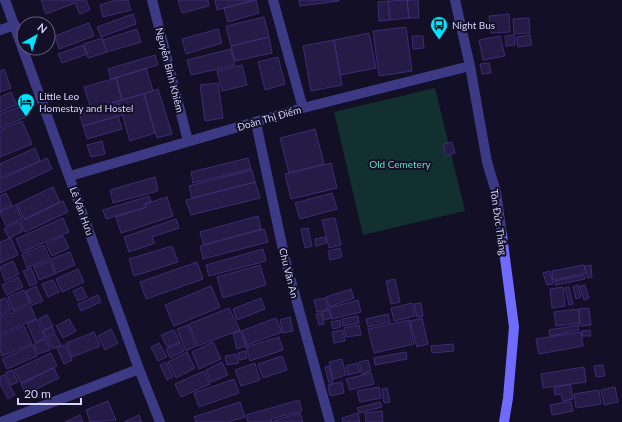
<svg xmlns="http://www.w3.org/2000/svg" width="622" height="422" font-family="Lato,sans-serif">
	<rect width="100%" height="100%" fill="#130f26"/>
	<path fill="#12302f" d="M435,88L465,211L363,235L334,112Z"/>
	<path fill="#241b47" stroke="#3b2d73" d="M41,0H86L90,10L80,14L75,3L46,14Z
		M116,0H128L131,10L103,17L100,5Z
		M178,0H208L209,6L182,13Z
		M215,0H255L217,10Z
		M256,0L259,13L228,22L224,8Z
		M299,0H339V1L300,6Z
		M407,0H418L419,18H409Z
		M407,0L409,18L390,20L388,1Z
		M388,1L390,20L379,21L378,2Z
		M133,14L136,24L101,37L97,27Z
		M509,14L510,32L491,33L489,16Z
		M264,17L269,37L231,46L226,26Z
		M529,18L530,33L514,34L513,19Z
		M89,23L94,36L59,49L55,36Z
		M406,27L412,71L379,76L373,31Z
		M137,29L141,42L107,52L103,40Z
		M218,29L222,43L186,54L182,39Z
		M369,33L376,68L340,75L334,40Z
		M514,35L515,45L506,46L505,36Z
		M530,35L532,45L518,47L516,37Z
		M412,36H423L424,48L413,49Z
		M500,36L505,56L483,60L479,40Z
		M269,37L272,53L235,61L231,46Z
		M102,38L107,52L88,58L84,44Z
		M334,40L342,85L311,91L303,46Z
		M83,45L87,54L62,63L58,54Z
		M231,49L235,65L191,75L187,60Z
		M155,55L158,65L111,79L108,69Z
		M278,57L285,84L265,90L258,62Z
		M489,63L491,73L482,74L480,64Z
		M242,65L247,85L222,91L217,71Z
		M146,68L153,91L122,100L116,78Z
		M4,69L11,88L0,92V71Z
		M116,78L122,100L91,109L84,87Z
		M218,83L223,118L205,121L200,85Z
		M158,89L172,134L157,138L144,94Z
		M11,92L17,105L0,112V97Z
		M144,94L155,133L130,141L118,101Z
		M118,101L122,115L83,126L79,113Z
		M22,106L26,117L0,128V114Z
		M118,116L122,129L87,139L83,126Z
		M22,121L32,144L0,157V130Z
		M315,129L324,164L289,173L280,138Z
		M102,141L105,154L91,157L87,145Z
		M452,142L455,153L446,156L443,144Z
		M35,148L40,161L0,178V164Z
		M47,158L52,169L0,193V180Z
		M248,158L251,169L193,183L191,172Z
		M331,163L337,188L291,199L285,174Z
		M252,170L255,182L192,198L189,186Z
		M155,177L158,191L113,203L110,190Z
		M255,182L260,198L191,215L186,200Z
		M53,187L60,202L24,219L17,204Z
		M6,193L12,205L0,211V196Z
		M332,193L337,209L300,219L295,203Z
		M149,196L151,202L145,204L146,207L106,219L103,210Z
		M167,197L173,216L121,233L116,217L146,207L145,204Z
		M63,201L68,212L25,232L20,222Z
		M16,205L22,219L6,226L0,212Z
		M258,216L261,229L204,245L200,232Z
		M63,218L69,232L22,252L16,239Z
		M335,218L341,245L329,248L322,220Z
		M176,219L179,228L152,237L155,243L129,252L124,237Z
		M18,222L23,231L9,238L4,229Z
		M308,228L312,246L305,248L301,229Z
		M264,229L268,242L203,259L200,246Z
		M63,236L69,248L52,256L46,244Z
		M325,237L326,243L316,246L315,239Z
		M11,238L18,255L0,263V242Z
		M44,245L50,259L27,268L22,254Z
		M172,246L178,262L134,276L129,259Z
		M340,248L342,257L330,260L328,251Z
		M263,249L266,261L209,276L206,265Z
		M70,252L75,265L56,273L51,259Z
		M13,261L19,274L5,281L0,267Z
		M50,261L55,274L39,280L34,267Z
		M197,262L203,279L146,299L140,282Z
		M260,265L266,285L223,298L217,277Z
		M584,265L586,273L553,280L552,271Z
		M591,265L592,277L587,278L585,266Z
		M31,268L37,283L30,286L23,271Z
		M78,269L84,282L62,292L56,279Z
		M550,271L553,284L547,285L543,273Z
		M584,275L585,279L556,285L554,281Z
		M18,277L23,287L7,295L2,285Z
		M395,279L400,302L391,304L386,281Z
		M53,280L59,292L48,297L42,284Z
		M578,285L581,297L576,299L573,287Z
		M585,285L589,298L584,300L580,286Z
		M36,286L43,301L32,305L26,291Z
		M211,286L220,307L174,326L165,305Z
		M82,287L87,297L78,301L73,291Z
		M563,287L565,306L552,308L550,289Z
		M569,287L573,304L569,305L565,288Z
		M351,289L354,298L329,307L326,297Z
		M24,290L30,303L13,310L8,297Z
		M98,295L101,302L81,311L78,304Z
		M6,298L11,310L0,315V300Z
		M261,298L265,309L237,320L233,309Z
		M325,298L328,310L317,312L314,300Z
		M358,300L361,312L332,319L329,308Z
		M412,303L415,316L394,321L391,308Z
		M421,303L423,316L417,317L414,304Z
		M30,305L36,319L0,334V317Z
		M229,308L240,330L198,346L189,324Z
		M589,308L591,325L580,326L579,309Z
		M578,309L580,323L556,326L554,312Z
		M329,310L331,318L324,320L322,312Z
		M321,313L324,324L319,325L316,314Z
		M388,314L390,322L368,327L366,319Z
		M47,315L53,326L44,330L39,319Z
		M358,316L359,323L343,326L342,319Z
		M290,317L293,331L283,333L280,320Z
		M276,318L282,332L247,345L241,331Z
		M422,318L428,344L417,347L410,321Z
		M37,319L45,338L35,342L27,324Z
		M69,319L76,331L63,338L56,326Z
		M340,320L341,327L333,329L331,322Z
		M409,320L414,344L374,353L368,329Z
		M188,325L196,346L186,351L177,329Z
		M359,325L361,335L346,337L344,328Z
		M578,325L579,330L550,336L549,330Z
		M24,326L32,344L2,356L0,350V336Z
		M52,327L55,332L46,337L43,331Z
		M111,329L118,343L105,350L98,336Z
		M174,330L180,342L167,347L161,335Z
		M343,330L345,341L334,343L332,332Z
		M590,330L591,336H582V331Z
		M241,331L246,346L237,349L233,333Z
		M94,332L100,346L72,357L66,343Z
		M581,332L583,346L539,354L536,339Z
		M55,334L61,345L52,349L47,338Z
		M279,337L283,350L250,361L246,347Z
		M46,339L50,350L38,354L34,344Z
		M213,342L221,359L199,369L192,352Z
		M159,343L167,357L158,361L151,347Z
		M180,343L184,351L170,358L166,349Z
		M453,344L454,351L432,353L431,346Z
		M33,345L37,356L7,369L2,359Z
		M65,345L72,360L64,364L57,348Z
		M245,351L247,358L240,360L238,353Z
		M187,352L195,368L176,378L168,362Z
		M406,352L407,359L375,365L374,358Z
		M51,353L57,366L21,383L14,370Z
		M236,354L239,363L227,365L225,356Z
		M282,356L287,370L263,378L258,364Z
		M342,359L346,375L333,379L329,362Z
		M368,360L371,371L362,374L359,362Z
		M166,362L173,377L167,380L160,365Z
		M222,362L228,375L211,382L206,370Z
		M255,363L260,380L241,386L235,370Z
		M357,363L360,372L348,375L346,366Z
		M603,365L605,376L596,377L594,366Z
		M329,366L333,383H329L325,367Z
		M584,367L586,382L543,388L541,374Z
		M54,368L59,378L26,394L21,384Z
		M12,370L18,382L11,385L5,373Z
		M204,371L210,384L181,397L175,384Z
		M371,373L374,384L350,390L346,379Z
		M4,375L15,395L8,399L0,384V377Z
		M234,379L239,393L199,407L194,393Z
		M342,382L344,393L330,396L328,385Z
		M570,384L573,399L563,401L561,394L555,395L554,388Z
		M379,387L381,398L360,402L357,391Z
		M615,387L618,402L604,405L601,390Z
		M387,388L390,402L384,403L382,389Z
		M599,390L601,404L576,408L574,394Z
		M299,400L302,411L271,419L272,422H248L246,415Z
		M108,401L116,420L90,422L86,410Z
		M571,401L573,411L552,415L550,405Z
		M240,402L245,417L228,422H196L194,417Z
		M380,402L382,407L359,413L357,408Z
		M382,411L383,422H366L365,413Z
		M300,413L303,422H274L273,421Z
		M358,413L360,422H343L342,418Z
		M80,415L83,422H65Z
		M139,415L142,422H124Z"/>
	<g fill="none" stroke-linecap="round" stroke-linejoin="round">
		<path stroke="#3d3a85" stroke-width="10" d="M5,0L139,369L160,422
			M152,0L188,141
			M273,0L303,108
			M455,0L470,66L487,162L496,192L502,235
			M0,30L15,25
			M256,123L285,259L330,422
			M70,176L303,108L470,66
			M1,422L139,369"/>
		<path stroke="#6f6bff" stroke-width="10" d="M502,235L514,327L508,398L504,422"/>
	</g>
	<defs>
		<symbol id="bus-pin" viewBox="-11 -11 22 30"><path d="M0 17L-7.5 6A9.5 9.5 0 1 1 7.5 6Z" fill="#00e5ff" stroke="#130f26"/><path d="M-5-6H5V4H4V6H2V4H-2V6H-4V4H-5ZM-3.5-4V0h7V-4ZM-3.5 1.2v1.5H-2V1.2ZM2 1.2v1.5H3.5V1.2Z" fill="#111"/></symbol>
		<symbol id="hotel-pin" viewBox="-11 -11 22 30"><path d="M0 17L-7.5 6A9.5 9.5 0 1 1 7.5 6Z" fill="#00e5ff" stroke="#130f26"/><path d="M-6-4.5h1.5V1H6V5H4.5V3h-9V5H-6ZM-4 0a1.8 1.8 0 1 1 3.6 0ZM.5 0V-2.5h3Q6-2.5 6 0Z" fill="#111"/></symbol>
	</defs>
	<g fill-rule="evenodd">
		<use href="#bus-pin" x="429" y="15" width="20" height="27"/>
		<use href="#hotel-pin" x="16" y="92" width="20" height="27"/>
	</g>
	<g text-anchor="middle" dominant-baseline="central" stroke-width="4" stroke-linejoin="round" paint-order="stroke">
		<g font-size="10" fill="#d9d4ff" stroke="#130f26" text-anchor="start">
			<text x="452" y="25">Night Bus</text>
			<text x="39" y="96">Little Leo<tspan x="39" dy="12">Homestay and Hostel</tspan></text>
		</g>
		<g font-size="10" fill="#d9d4ff" stroke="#130f26">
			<text transform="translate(170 70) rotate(76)">Nguyễn Bỉnh Khiêm</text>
			<text transform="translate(269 118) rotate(-16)">Đoàn Thị Điểm</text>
			<text transform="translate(82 211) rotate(70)">Lê Văn Hưu</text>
			<text transform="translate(499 222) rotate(82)">Tôn Đức Thắng</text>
			<text transform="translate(289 273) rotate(76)">Chu Văn An</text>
		</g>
		<g font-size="10" fill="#5fe0c0" stroke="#130f26">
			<text x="400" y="164">Old Cemetery</text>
		</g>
	</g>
	<g transform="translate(36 36) rotate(39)"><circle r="19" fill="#130f26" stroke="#625e7d"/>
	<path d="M0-3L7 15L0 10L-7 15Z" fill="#00e5ff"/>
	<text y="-6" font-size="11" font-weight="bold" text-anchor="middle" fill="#d9d4ff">N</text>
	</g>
	<path d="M18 398v6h63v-6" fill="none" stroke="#d9d4ff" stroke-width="2"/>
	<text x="24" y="398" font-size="12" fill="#d9d4ff" stroke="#130f26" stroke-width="3" paint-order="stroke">20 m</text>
</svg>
